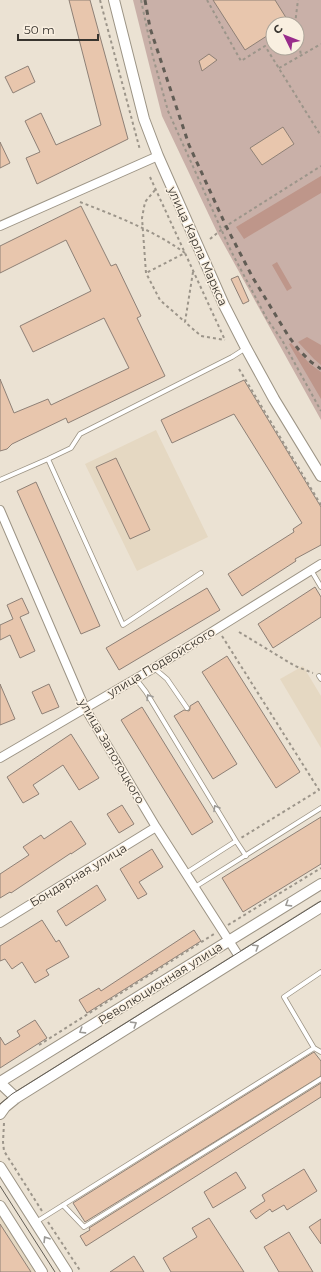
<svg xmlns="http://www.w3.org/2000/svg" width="321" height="1272" font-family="Montserrat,sans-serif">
	<rect width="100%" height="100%" fill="#ebe2d3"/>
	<path fill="#e5d8c2" d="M156,430L208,537L137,571L85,464Z
		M303,666L321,696V748L280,679Z
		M0,1215L36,1272H0Z"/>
	<path fill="#c9b0a8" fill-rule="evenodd" d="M133,0H321V420L217,232L162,116ZM273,24H297V48H273Z"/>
	<path fill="#be968a" d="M321,176V193L244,239L236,227Z
		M277,262L292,288L287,291L272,265Z
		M307,337L321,345V365L314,359L298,342Z
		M291,343L310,364L321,372V399L289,344Z"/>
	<path fill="#e8c6ad" stroke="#8e8076" d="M69,0H90L128,139L37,184L26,158L40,152L25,121L41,113L56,145L101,125Z
		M213,0H275L290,24H273V32L245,50Z
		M209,54L217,60L202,71L199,61Z
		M28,66L35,82L13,93L5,77Z
		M283,127L294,144L262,165L250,148Z
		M0,142L10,163L0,168Z
		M81,206L111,266L116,264L141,316L137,318L165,376L68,423L66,418L12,444L7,449L0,451V379L14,413L48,399L51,405L129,368L104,318L33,352L20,326L91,291L66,240L0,273V246Z
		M238,276L249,301L243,304L231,279Z
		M244,380L321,507V545L295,559L296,561L242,596L228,574L294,532L293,529L302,523L234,414L172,443L161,420Z
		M116,458L150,530L130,539L96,467Z
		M36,482L100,626L81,634L17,491Z
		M315,587L321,597V617L273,648L258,624Z
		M207,588L220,610L119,670L106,648Z
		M22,598L29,613L20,617L35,651L20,658L10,635L0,640V625L13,619L7,605Z
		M227,656L300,772L276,788L202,672Z
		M0,684L15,719L0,725Z
		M49,684L59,707L42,714L32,692Z
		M198,701L237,764L213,779L174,716L184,710L189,711L190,709V706Z
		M142,707L213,822L192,835L121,720Z
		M71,734L99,778L79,790L63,765L33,785L39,794L23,803L7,777Z
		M122,805L134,824L119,833L107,814Z
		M321,817V864L243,912L222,878Z
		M71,821L86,844L71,854V853L11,893L10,892L0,898V874L29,855L23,847L41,835L44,839Z
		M152,849L163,867L139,882L147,894L138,899L120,869Z
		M97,885L106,900L66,926L57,911Z
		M42,920L56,942L59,940L69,957L46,970L49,975L35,983L22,962L12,969L5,959L0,961V946Z
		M194,930L201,941L87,1013L79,1000L99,988L101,991Z
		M35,1020L47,1038L0,1068V1037L5,1045L20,1036L17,1031Z
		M314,1052L321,1061V1076L85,1222L73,1203Z
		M321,1083V1097L86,1246L80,1236L90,1230L89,1228Z
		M304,1169L317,1191L287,1210L284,1205L272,1212L270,1209L256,1219L250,1211L265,1201L262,1195Z
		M236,1172L246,1188L213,1208L204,1192Z
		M209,1218L244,1272H171L163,1258L197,1237L192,1228Z
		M321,1219V1244L309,1227Z
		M0,1224L31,1272H0Z
		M289,1232L313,1272H279L264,1247Z
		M134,1256L144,1272H110Z"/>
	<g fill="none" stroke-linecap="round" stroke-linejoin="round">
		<defs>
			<path id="service" d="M48,459L123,625L201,573
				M0,480L48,459L71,448L80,434L232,357L246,348
				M311,570L321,587
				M154,668L167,679L187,708
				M319,676L321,679
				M136,679L146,692L236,841
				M186,873L236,841L246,856
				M195,887L321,808
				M314,1048L321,1052
				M63,1205L84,1227L321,1079
				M36,1222L314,1048L284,997L321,972"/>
			<path id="minor" d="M0,226L158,156
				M0,510L85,708L156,827L240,958
				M0,758L154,668L321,564
				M0,923L156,827"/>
			<path id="tertiary" d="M114,0L144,119L158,156L224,305L246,348L274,399L321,476
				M0,1082L321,884
				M0,1083L16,1098
				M0,1114L5,1107L16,1098L321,907
				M0,1167L67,1272
				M0,1206L42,1272"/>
		</defs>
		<use href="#service" stroke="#9c9485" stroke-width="5.5"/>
		<use href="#minor" stroke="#9c9485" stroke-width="10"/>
		<use href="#tertiary" stroke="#9c9485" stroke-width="12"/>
		<path stroke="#9c958a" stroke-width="2" stroke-dasharray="3 3" stroke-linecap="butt" d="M100,0L140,150
			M141,0L153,57L168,111L231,251L267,319L282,340L321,411
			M207,0L241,61L265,46L321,136
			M295,24L298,0
			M297,33L301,55
			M279,68L321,44
			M150,177L225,340
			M155,190L145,202L142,218L146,273L160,300L185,322
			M80,202C116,216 153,230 185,253L146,273
			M210,239L226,226L321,166
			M193,272L185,322L201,336L225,340
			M239,369L321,505
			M239,632L295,666L313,673
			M222,636L319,790L241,838
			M228,925L321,868
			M39,1045L214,934
			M4,1123L3,1142L4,1151L42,1211
			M48,1222L81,1272"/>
		<use href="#service" stroke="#fff" stroke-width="4"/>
		<use href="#minor" stroke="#fff" stroke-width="8"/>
		<use href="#tertiary" stroke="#fff" stroke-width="10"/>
		<path stroke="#625d55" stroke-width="1" d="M0,1104L12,1094L321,901
			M0,1186L55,1272"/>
		<path stroke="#625d55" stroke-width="3" stroke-dasharray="5 5" stroke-linecap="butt" d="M145,0L150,28L189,145L226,226L253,278L289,337L299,350L311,362L321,369"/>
	</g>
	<defs><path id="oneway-chevron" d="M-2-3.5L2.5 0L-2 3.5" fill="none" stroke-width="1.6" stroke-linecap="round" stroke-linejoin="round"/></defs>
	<g stroke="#9c9a96">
		<use href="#oneway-chevron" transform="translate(149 697) rotate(-122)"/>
		<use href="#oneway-chevron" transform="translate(216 808) rotate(-121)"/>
		<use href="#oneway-chevron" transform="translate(288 904) rotate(148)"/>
		<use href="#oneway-chevron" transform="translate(256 947) rotate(-32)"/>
		<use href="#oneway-chevron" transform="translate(134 1024) rotate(-32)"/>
		<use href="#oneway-chevron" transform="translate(82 1031) rotate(148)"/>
		<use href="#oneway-chevron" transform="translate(46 1239) rotate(-122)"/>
	</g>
	<g text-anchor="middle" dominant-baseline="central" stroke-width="3" stroke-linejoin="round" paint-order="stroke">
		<g font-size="12" fill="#38342e" stroke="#f9efe0">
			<text transform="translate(198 246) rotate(66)">улица Карла Маркса</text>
			<text transform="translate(161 662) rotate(-31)">улица Подвойского</text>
			<text transform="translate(112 751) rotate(60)">улица Запотоцкого</text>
			<text transform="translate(78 875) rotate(-31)">Бондарная улица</text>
			<text transform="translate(160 983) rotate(-32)">Революционная улица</text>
		</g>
	</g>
	<g transform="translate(285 36) rotate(313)"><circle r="19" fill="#f9efe0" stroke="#aca499"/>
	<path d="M0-3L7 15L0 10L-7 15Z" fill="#992b8b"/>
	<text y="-6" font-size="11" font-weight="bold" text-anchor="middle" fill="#38342e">С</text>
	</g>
	<path d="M18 34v6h80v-6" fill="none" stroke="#38342e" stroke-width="2"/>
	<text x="24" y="34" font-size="12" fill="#38342e" stroke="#f9efe0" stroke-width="3" paint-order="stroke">50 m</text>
</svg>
